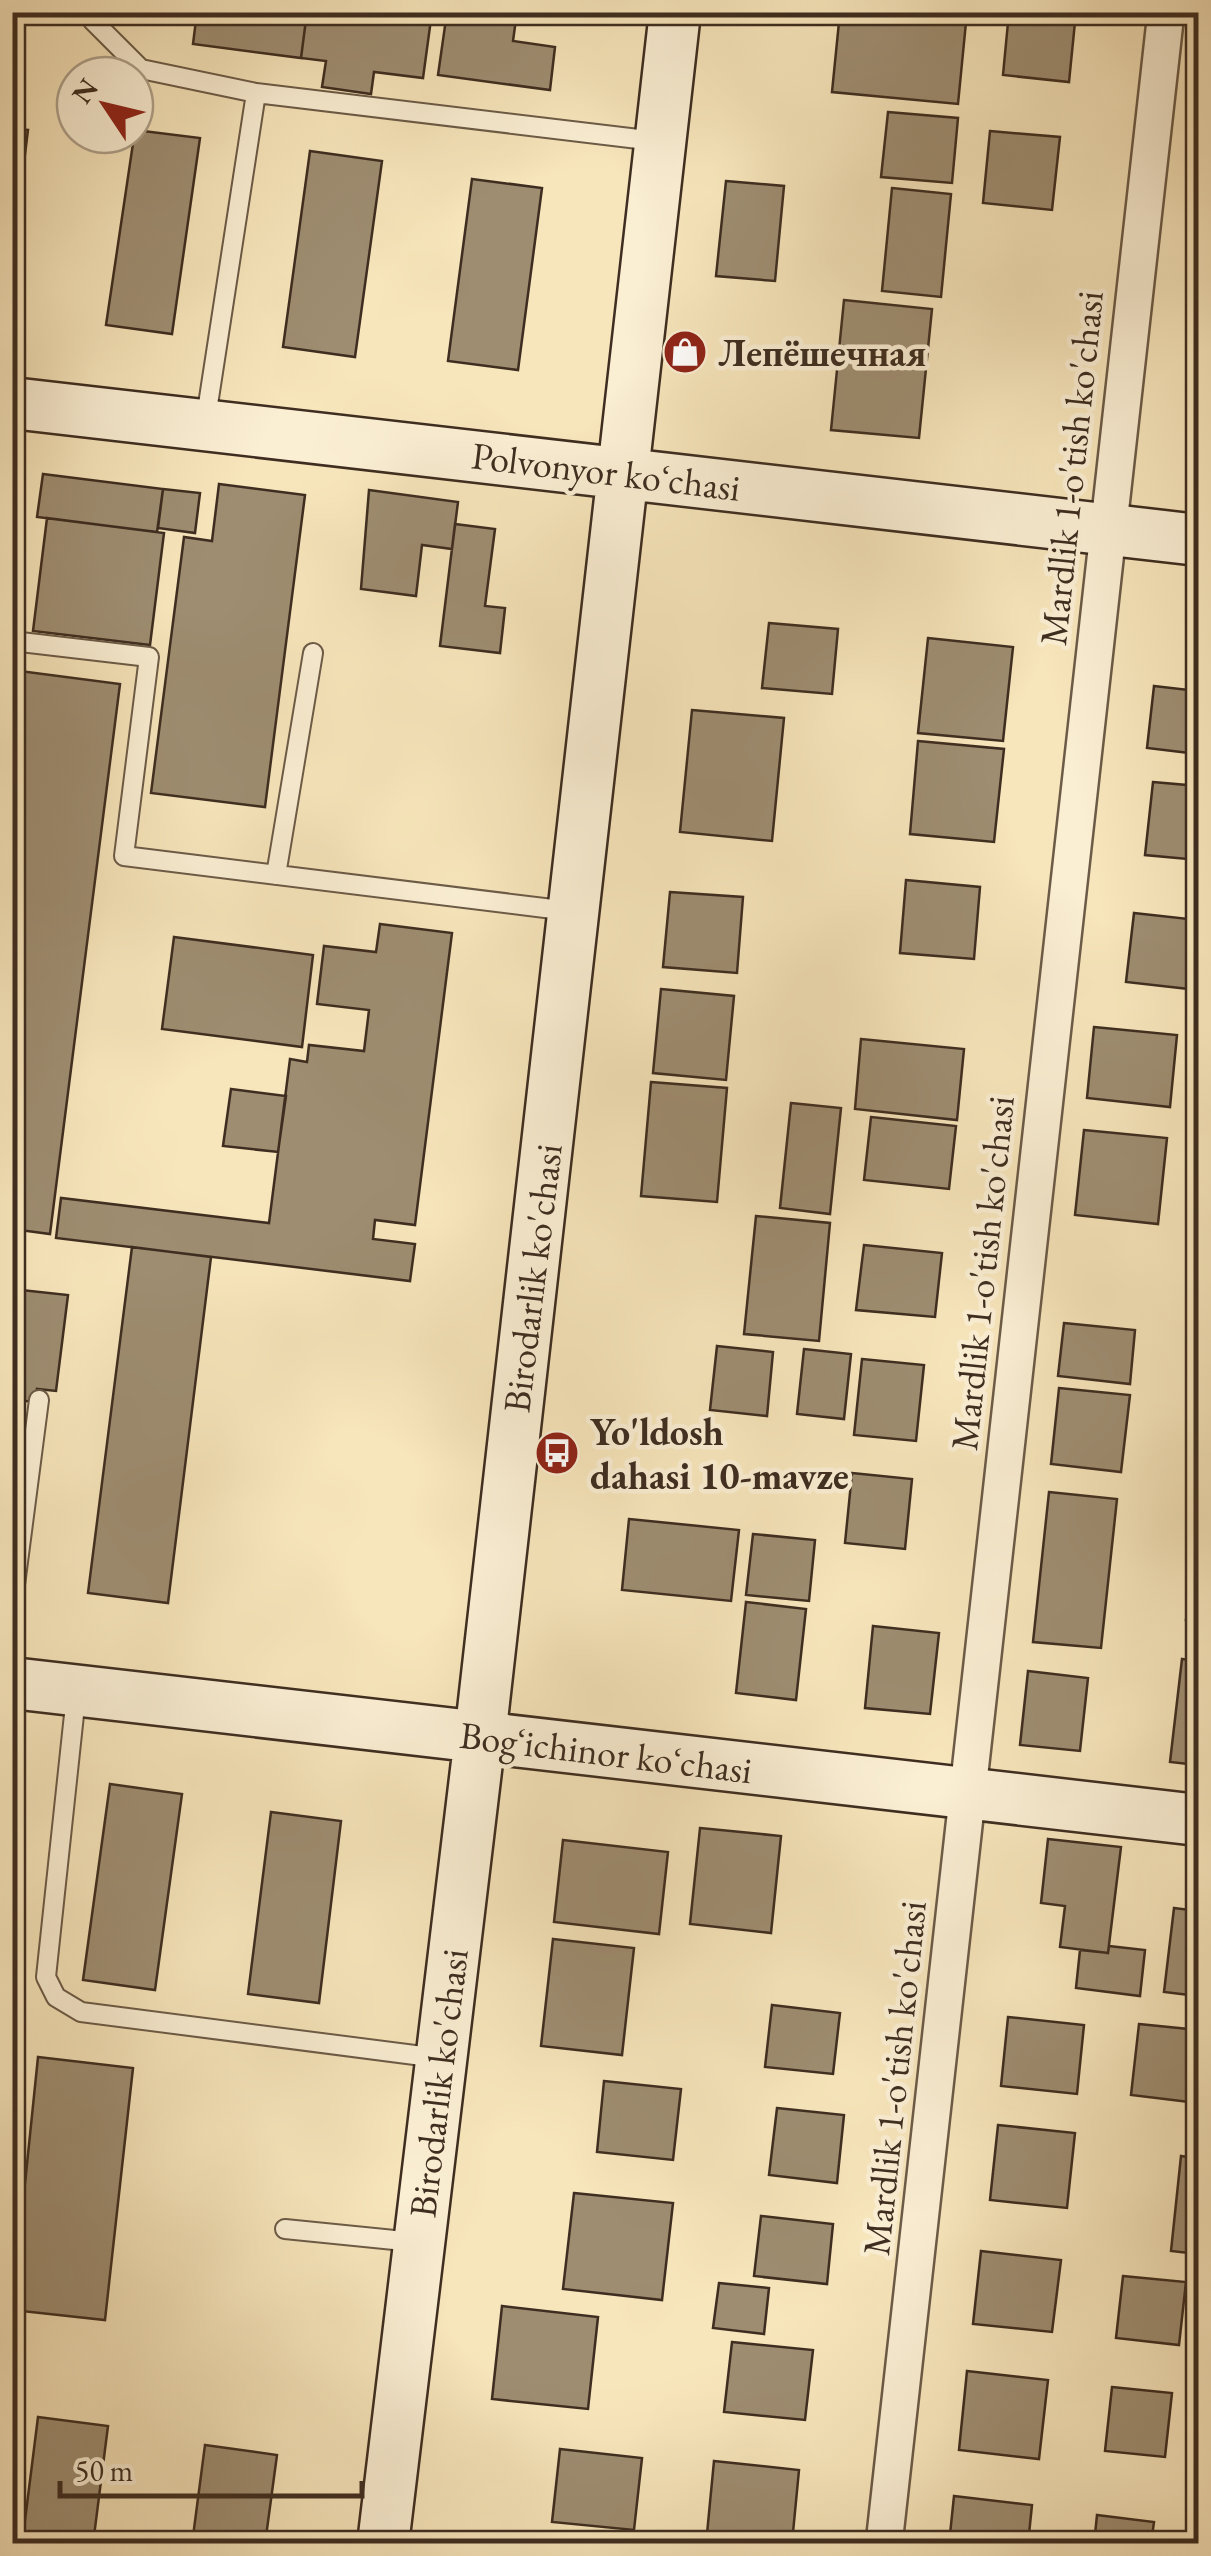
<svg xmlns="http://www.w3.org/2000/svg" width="1211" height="2556" font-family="'EB Garamond',serif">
	<rect width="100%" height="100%" fill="#f7e5bb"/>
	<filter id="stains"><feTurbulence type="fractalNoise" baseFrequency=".002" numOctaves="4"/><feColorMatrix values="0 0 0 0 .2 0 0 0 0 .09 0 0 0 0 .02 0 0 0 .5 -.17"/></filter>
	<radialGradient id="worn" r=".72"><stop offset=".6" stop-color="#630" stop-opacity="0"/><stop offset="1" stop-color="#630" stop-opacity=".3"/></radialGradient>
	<path fill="#9e8d71" stroke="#3e2d20" stroke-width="2.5" d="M197,12H307L301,58L193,44Z
		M307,12H432L423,78L374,72L371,94L322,87L326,61L301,58Z
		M447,12H517L513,41L555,47L550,90L438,75Z
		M840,12H967L958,104L832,92Z
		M1009,12H1076L1069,82L1003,75Z
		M888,112L958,118L952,183L881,177Z
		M12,129L28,130L12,260Z
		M135,130L200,138L172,334L106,325Z
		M990,131L1060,137L1052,210L983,203Z
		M310,151L382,161L355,357L283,347Z
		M472,179L542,188L518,370L448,361Z
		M726,181L784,186L775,281L716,276Z
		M892,188L951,194L941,297L882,291Z
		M844,300L932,309L919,438L831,430Z
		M12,449L20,450L19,467L24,468L15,538H12Z
		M43,474L163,489L157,532L37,517Z
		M219,484L305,495L265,807L151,793L184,537L212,541Z
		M163,489L200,493L195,533L158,528Z
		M369,490L458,502L452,549L422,545L416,596L361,589Z
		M47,518L164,533L150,645L33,631Z
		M455,524L495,529L485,606L505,608L500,653L440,646Z
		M769,623L838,629L832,694L762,688Z
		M928,638L1013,647L1003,741L918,733Z
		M12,670L120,684L50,1234L12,1229Z
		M1154,686L1198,691V754L1147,748Z
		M692,710L784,718L772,841L680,832Z
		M918,741L1004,749L994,842L910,834Z
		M1153,782L1198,786V860L1145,855Z
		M906,880L980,887L974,959L900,953Z
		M670,892L743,897L737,973L663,967Z
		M1134,913L1198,920V990L1126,982Z
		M380,924L452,933L415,1225L375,1220L373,1239L415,1244L410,1281L56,1238L61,1198L269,1223L290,1059L307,1062L309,1045L364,1051L369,1010L317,1004L324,946L376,952Z
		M174,937L313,955L302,1047L162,1029Z
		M661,989L734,996L726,1080L653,1073Z
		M1094,1027L1177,1035L1170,1107L1087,1098Z
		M861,1039L964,1049L957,1120L855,1109Z
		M651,1082L727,1088L717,1202L641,1196Z
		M231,1089L286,1096L278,1152L223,1146Z
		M791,1103L841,1108L830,1214L780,1208Z
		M871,1117L956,1126L949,1189L864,1180Z
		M1084,1130L1167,1138L1158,1224L1075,1215Z
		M756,1216L830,1223L819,1341L744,1334Z
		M864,1245L942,1253L935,1317L856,1310Z
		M132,1247L211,1257L168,1603L88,1593Z
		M12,1289L68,1295L56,1391L37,1389L36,1402L15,1400L12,1422Z
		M1064,1323L1135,1330L1130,1384L1058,1376Z
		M717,1346L773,1352L767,1416L710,1410Z
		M804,1349L851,1354L844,1419L797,1414Z
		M862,1359L924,1365L916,1441L854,1435Z
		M1059,1388L1130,1395L1121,1472L1051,1464Z
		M852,1473L912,1479L905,1549L845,1543Z
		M1049,1492L1117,1499L1101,1648L1033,1642Z
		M1198,1507V1621L1186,1620Z
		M629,1519L739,1530L731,1601L622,1590Z
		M753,1534L815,1540L809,1601L746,1595Z
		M746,1602L806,1609L796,1700L736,1693Z
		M873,1626L939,1633L930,1714L865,1708Z
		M1182,1659L1198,1661V1765L1170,1762Z
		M1028,1671L1088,1678L1080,1751L1020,1745Z
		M110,1784L182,1794L155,1990L83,1980Z
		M271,1812L341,1821L319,2003L248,1994Z
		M700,1828L781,1836L771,1933L690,1924Z
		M1048,1839L1121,1847L1108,1953L1060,1947L1065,1906L1041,1903Z
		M563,1840L668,1852L659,1934L554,1922Z
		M1174,1908L1198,1911V1996L1164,1992Z
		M553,1939L634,1948L622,2055L541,2046Z
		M1109,1946L1145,1950L1140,1996L1076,1988L1080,1950L1108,1953Z
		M772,2005L840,2013L833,2074L765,2067Z
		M1008,2017L1084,2025L1077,2094L1001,2086Z
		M1139,2024L1198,2030V2103L1131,2095Z
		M38,2057L133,2068L105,2320L12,2310Z
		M604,2081L681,2089L673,2160L597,2152Z
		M777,2108L844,2115L837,2183L769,2175Z
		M998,2125L1075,2133L1067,2208L990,2200Z
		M1181,2156L1198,2158V2254L1171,2251Z
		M574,2193L673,2203L662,2300L563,2289Z
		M761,2216L833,2224L827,2284L754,2276Z
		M981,2251L1061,2260L1052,2332L973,2324Z
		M1123,2276L1186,2282L1179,2345L1116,2338Z
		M719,2283L769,2288L764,2334L713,2328Z
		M502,2306L598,2317L588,2409L492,2399Z
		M732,2342L813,2350L805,2420L724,2412Z
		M967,2371L1048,2380L1039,2459L959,2450Z
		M1112,2387L1172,2393L1165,2457L1105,2451Z
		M38,2417L108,2426L93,2544H22Z
		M205,2445L277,2455L265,2544H192Z
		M560,2449L642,2458L634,2530L552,2522Z
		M714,2461L799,2470L792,2543L707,2534Z
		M954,2496L1032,2505L1028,2544H949Z
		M1097,2515L1154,2522L1151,2544H1094Z"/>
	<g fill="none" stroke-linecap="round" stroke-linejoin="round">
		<defs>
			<path id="lane" d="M90,12L93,21L141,69L256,93L655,141
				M205,424L256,93
				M12,641L149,657L124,856L569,911
				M276,875L313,653
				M12,1608L39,1400
				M76,1696L46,1977L56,1997L81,2012L438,2058
				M285,2229L414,2242"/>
			<path id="street" d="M884,2544L1166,12"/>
			<path id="secondary" d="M12,403L1198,540
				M12,1683L1198,1820
				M383,2544L480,1737L675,12"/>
		</defs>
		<use href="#lane" stroke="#6c5b47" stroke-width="22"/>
		<use href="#street" stroke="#6c5b47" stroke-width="40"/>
		<use href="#secondary" stroke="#3e2d20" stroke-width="55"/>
		<use href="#lane" stroke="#faeed3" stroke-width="18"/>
		<use href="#street" stroke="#faeed3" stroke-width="35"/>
		<use href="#secondary" stroke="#faeed3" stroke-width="50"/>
	</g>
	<defs>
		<symbol id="shop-disc" viewBox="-11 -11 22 22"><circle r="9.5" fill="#8f2418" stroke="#faeed3"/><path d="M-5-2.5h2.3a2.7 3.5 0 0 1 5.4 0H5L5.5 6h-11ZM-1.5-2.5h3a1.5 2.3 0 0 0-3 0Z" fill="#fff"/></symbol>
		<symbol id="bus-disc" viewBox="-11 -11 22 22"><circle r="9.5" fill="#8f2418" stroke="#faeed3"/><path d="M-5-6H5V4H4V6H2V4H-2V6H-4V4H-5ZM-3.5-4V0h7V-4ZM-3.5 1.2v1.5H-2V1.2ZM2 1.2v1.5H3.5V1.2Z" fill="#fff"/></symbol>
	</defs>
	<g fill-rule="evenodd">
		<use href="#shop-disc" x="660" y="327" width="50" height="50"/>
		<use href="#bus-disc" x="532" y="1428" width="50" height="50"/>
	</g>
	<g text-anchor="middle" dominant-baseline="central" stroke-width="9" stroke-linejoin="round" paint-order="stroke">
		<g font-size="38" font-weight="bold" fill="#3e2d20" stroke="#faeed3" text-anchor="start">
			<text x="718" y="352">Лепёшечная</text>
			<text x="590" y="1431">Yo'ldosh<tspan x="590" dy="44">dahasi 10-mavze</tspan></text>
		</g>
		<g font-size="38" fill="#3e2d20" stroke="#faeed3">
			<text transform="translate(1071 468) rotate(-84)">Mardlik 1-o'tish ko'chasi</text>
			<text transform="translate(606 471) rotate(7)">Polvonyor koʻchasi</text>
			<text transform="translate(982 1273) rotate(-84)">Mardlik 1-o'tish ko'chasi</text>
			<text transform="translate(532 1278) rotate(-83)">Birodarlik ko'chasi</text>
			<text transform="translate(606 1752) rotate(7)">Bogʻichinor koʻchasi</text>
			<text transform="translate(894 2078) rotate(-84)">Mardlik 1-o'tish ko'chasi</text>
			<text transform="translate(438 2083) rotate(-83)">Birodarlik ko'chasi</text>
		</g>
	</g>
	<rect width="1211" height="2556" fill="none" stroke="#f7e5bb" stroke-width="50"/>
	<rect x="15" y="15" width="1181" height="2526" fill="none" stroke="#3e2d20" stroke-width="5"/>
	<rect x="25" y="25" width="1161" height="2506" fill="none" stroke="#3e2d20" stroke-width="2.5"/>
	<g transform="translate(105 105) rotate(305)"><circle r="48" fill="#faeed3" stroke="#afa18b" stroke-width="2.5"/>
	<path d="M0-8L18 38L0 25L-18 38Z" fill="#8f2418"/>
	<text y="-15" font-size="28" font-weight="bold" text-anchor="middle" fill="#3e2d20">N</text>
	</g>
	<path d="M60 2481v15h302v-15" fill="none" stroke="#3e2d20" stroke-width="5"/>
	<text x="75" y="2481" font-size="30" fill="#3e2d20" stroke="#faeed3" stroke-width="8" paint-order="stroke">50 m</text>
	<rect width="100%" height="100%" filter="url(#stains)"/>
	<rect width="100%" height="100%" fill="url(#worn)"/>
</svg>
